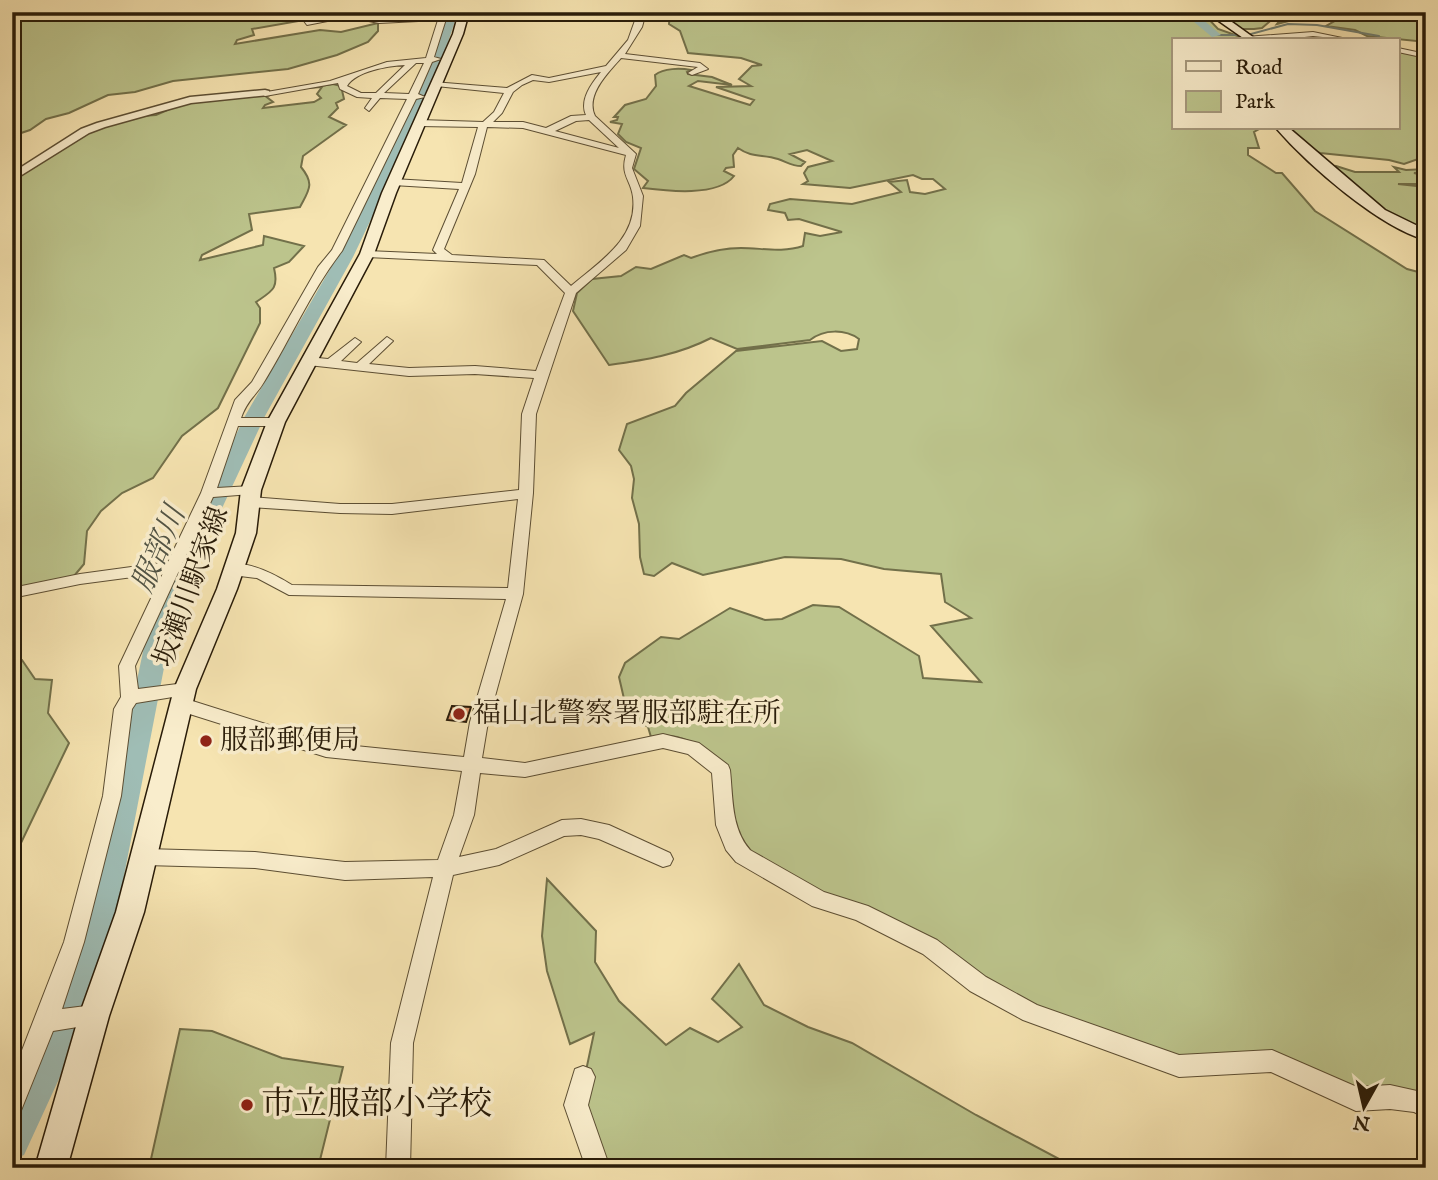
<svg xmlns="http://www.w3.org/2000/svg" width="1438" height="1180" font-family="'IM FELL English','Noto Serif JP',serif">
	<rect width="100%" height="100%" fill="#f6e4b1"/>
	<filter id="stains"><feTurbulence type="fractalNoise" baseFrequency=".00286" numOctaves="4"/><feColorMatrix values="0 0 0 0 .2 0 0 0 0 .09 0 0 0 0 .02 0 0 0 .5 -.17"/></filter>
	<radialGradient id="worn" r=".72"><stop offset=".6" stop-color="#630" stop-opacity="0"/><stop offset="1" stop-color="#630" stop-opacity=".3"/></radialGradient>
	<path fill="#bcc48c" stroke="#72704a" stroke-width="2" d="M12,12H350L252,29L254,35L237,40L235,44L320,30L341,32L378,23V31L368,42L337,55L288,69L173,81L135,92L108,95L69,113L46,119L30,130L12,136Z
		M670,12H1202L1218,29L1238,36L1243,40H1174V128H1261L1254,132L1259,148H1248V155L1276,173H1282L1315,211L1407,269L1426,274V1098L1372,1094L1279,1057L1184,1059L1032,1008L820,897L755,856L734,830L725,770C700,748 687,731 651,737L648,727L634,719L635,707L625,703L619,677L625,663L661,637L679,639L730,608L765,620L782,619L813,605L839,607L919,656L923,678L981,682L931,626L971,618L945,602L941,574L884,569L841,559L785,557L703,575L672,563L654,576L644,574L640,557L639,524L632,498L634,479L631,466L619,450L627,424L675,406L686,393L736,351L822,341L841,351L857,349L859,339C845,329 824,329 810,340L737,349L711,338C678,355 645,360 609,365L573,311L577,293L592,279L621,276L636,267L651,269L684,255L691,258C707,252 724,248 741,248C762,248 782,253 803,246L805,233L820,236L842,232L799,219L788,220L785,213L768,210L770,204L790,199L852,204L901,192L889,182L907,180L910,192L925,194L945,189L933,179H922L913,175L850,188L803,184L808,181L804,173L808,167L832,161L807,150L790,154L805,162L801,166C792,166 787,162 778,159C763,154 752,158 738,148L733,155L734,167L726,168L724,171L734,176C718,197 667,191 643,188L648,181L634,169L641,148L626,142L618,134L622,124L610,122L617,120L618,117H614L625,105L646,99L656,86L655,75C664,68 680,68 691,70L687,72L688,74L712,77L732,85L698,81L689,86L750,105L754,100L716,87L751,86L739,79L752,66L762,65L741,58L688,53L680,31L669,24Z
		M1218,12H1305L1275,17L1262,28L1254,29H1241Z
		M1315,12H1426V42L1367,36L1355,30L1326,26L1333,22L1312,15L1277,24L1281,19Z
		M1398,50L1426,56V161L1418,159L1404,164L1389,160L1320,153L1306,148L1284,128H1398Z
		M333,84L341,86L344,99L336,103L338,108L329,117L346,125L303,156L301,167C315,184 309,190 300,207L249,214L252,230L202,255L200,260L263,245L264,236L304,246L289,262L274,268C279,289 272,291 256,302L260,308V323L218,408L182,436L153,478L122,493L101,511L87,531L84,564L74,576L12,589V181L96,128L141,116L156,115L188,101L264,95L273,102L265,105L263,108L314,102L321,98L317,94L322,87L307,88Z
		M1336,166L1355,172H1399L1394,167L1406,170L1426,169L1425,172L1414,173L1426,176V184H1398L1426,187V233L1394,217L1333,172Z
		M22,660L35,679L52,680L48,713L69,743L20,845L12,856V662Z
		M547,879L596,931L595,962L619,1001L666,1045L690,1028L718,1042L742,1027L712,999L739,964L764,1005L808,1027L852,1043L976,1115L1076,1168H605L580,1099L594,1033L570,1044L547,971L542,936Z
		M180,1029L212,1031L282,1058L343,1067L318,1168H149Z"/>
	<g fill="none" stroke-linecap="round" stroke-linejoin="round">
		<path stroke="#707d70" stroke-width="2" d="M1251,34L1288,24L1317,25L1379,36
			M1216,35H1239"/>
		<path fill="#9fbdb5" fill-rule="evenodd" d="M448,12H458L431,94L353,257L265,416L189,579L168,647L109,954L64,1068L24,1155L12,1160V1105L79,954L144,647L167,579L245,416L337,257L419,94Z
			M1182,12H1194L1221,35L1212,37Z"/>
	</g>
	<path fill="#d89167" stroke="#291c09" stroke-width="2" d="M452,706L471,707L466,722L447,720Z"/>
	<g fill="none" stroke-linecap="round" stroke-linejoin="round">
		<defs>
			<path id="minor" d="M436,12L467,16L446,19L434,57L441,59L432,62L418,94L425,97L416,99L342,251C311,291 291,338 264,382C255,397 248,399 241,418H276L283,422L276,426H238L217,488L251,486L258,490L251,494L213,497L135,666L138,689L185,683L191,684L194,689L191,694L185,695L136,703L132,709L121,796L84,942L62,1009L94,1005L102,1009L105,1016L102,1023L53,1031L20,1113L12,1117V1076L64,942L103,796L114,709L121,697L119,666L163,573L80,584L12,598V588L80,574L168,562L201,493L235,400L252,382L318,267L332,250L407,99L380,98L369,111L365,108L372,98L357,97L340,89L338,83L265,96L261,93L330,81L387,62L426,58L438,20L379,23L348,17L307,25L304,21L348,13L379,19L437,15ZM416,63H424L409,94L384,93ZM405,65L376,93H361L347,86C356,71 388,66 405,65Z
				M638,12H646L642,27L625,54L700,63L708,69L692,75L688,73L698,67L621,58C608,73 585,95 595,116L636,154L632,168L643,196L640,226L626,250L576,293L536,414L533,493L523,594L488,722L482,758L525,763L663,734L699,743L728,765L730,770C733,798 731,828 750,850L824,892L868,906L937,940L986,977L1037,1005L1179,1055L1272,1050L1357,1087L1390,1085L1426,1093V1118L1414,1112L1390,1109L1356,1111L1271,1072L1179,1077L1023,1020L970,991L923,954L856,920L812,906L736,862L726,850L716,825L712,773L688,754L663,748L525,777L480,773L474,815L459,857L496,849L562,820L581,819L609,825L670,853L673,859L670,865L663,867L599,839L581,835L564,836L499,865L453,875L413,1043L410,1168H386L391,1043L433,877L345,880L255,868L145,865L138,863L135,857L138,851L145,849L255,852L345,862L438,860L454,815L462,771L326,757L177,710L174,705L177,700L183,698L326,743L464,757L470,722L506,599L289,595L257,578L232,575L224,570C239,554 277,576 292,585L508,588L518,499L392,514L340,513L252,507L245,502L252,497L340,504H392L519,490L522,414L534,378L475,374L409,376L308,365L302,361L308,357L328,359L355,338L361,342L341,361L357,363L387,337L393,341L369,364L409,368L475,366L536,371L565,293L537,265L367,257L362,254L367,251L437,254L433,250L459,189L393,185L388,182L393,179L462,183L478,127L419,126L415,123L419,120L483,122L494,112L504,93L436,86H433V82L507,88L532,75L549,78L606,66L628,40ZM601,72C592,83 579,100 586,115L571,116L546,128L523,122H493L502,113L513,92L522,85L533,80L549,82ZM589,120L619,148L555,131L576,121ZM487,127L523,128L626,155C620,176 631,179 633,197C638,239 599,262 571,286L544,260L452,255L444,249L475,174Z
				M1313,32L1352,40L1313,36L1279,40L1245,37Z
				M1398,48L1426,54V58L1398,52Z
				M583,1066L591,1069L595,1077L588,1105L610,1168H586L564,1105L575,1069Z"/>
			<path id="tertiary" d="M265,90L269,91V95L191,103L105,127L89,133L12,181V173L81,129L97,123L190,97Z"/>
			<path id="secondary" d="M459,12H469L463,34L396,193L374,254L285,422L261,490L256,533L237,589L196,689L144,912L109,1016L67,1168H35L79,1016L116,912L174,689L217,589L236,533L241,490L267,422L360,254L382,193L453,34Z
				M1206,12H1218L1257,40H1246Z
				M1276,128H1289L1385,210L1426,230V240C1379,227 1308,165 1276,128Z"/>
		</defs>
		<use href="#minor" stroke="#5c4e33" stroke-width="2"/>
		<use href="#tertiary" stroke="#5c4e33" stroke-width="3"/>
		<use href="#secondary" stroke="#291c09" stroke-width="3"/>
		<use href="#minor" fill="#f9edcc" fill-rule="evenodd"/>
		<use href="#tertiary" fill="#f9edcc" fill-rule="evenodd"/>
		<use href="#secondary" fill="#f9edcc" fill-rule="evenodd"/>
	</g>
	<g fill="#8f2418" stroke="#f9edcc" stroke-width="2.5">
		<circle cx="459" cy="714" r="7"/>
		<circle cx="206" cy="741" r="7"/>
		<circle cx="247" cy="1105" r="7"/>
	</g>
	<g text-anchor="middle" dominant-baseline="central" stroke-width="7" stroke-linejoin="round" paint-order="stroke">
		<g font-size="28" fill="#291c09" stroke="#f9edcc">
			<text transform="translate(192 587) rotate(-70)">坂瀬川駅家線</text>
		</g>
		<g font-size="28" fill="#291c09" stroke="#f9edcc" text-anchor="start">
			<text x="473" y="714">福山北警察署服部駐在所</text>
			<text x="220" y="741">服部郵便局</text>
		</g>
		<g font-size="30" font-style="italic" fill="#525445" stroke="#f9edcc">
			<text transform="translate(160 550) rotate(-67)">服部川</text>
		</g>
		<g font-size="33" fill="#291c09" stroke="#f9edcc" text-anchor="start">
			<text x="261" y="1105">市立服部小学校</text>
		</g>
	</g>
	<rect width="1438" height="1180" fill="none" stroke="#f6e4b1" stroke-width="42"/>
	<rect x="14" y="14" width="1410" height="1152" fill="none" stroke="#291c09" stroke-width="3.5"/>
	<rect x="21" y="21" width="1396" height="1138" fill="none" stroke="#291c09" stroke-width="2"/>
	<rect x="1172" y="38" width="228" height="91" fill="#f9edcc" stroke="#a6997e" stroke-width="2"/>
	<rect x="1186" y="61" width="35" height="10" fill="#f9edcc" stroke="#a6997e" stroke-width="2"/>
	<text x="1235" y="74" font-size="21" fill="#291c09">Road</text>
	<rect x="1186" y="91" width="35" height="21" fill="#bcc48c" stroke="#a6997e" stroke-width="2"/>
	<text x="1235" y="108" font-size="21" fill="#291c09">Park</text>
	<g transform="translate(1364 1107) rotate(188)" stroke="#f9edcc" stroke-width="5" paint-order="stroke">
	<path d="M0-5L12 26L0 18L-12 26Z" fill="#291c09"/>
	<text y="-10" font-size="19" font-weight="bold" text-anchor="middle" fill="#291c09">N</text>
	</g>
	<rect width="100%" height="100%" filter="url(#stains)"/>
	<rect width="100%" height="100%" fill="url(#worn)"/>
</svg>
